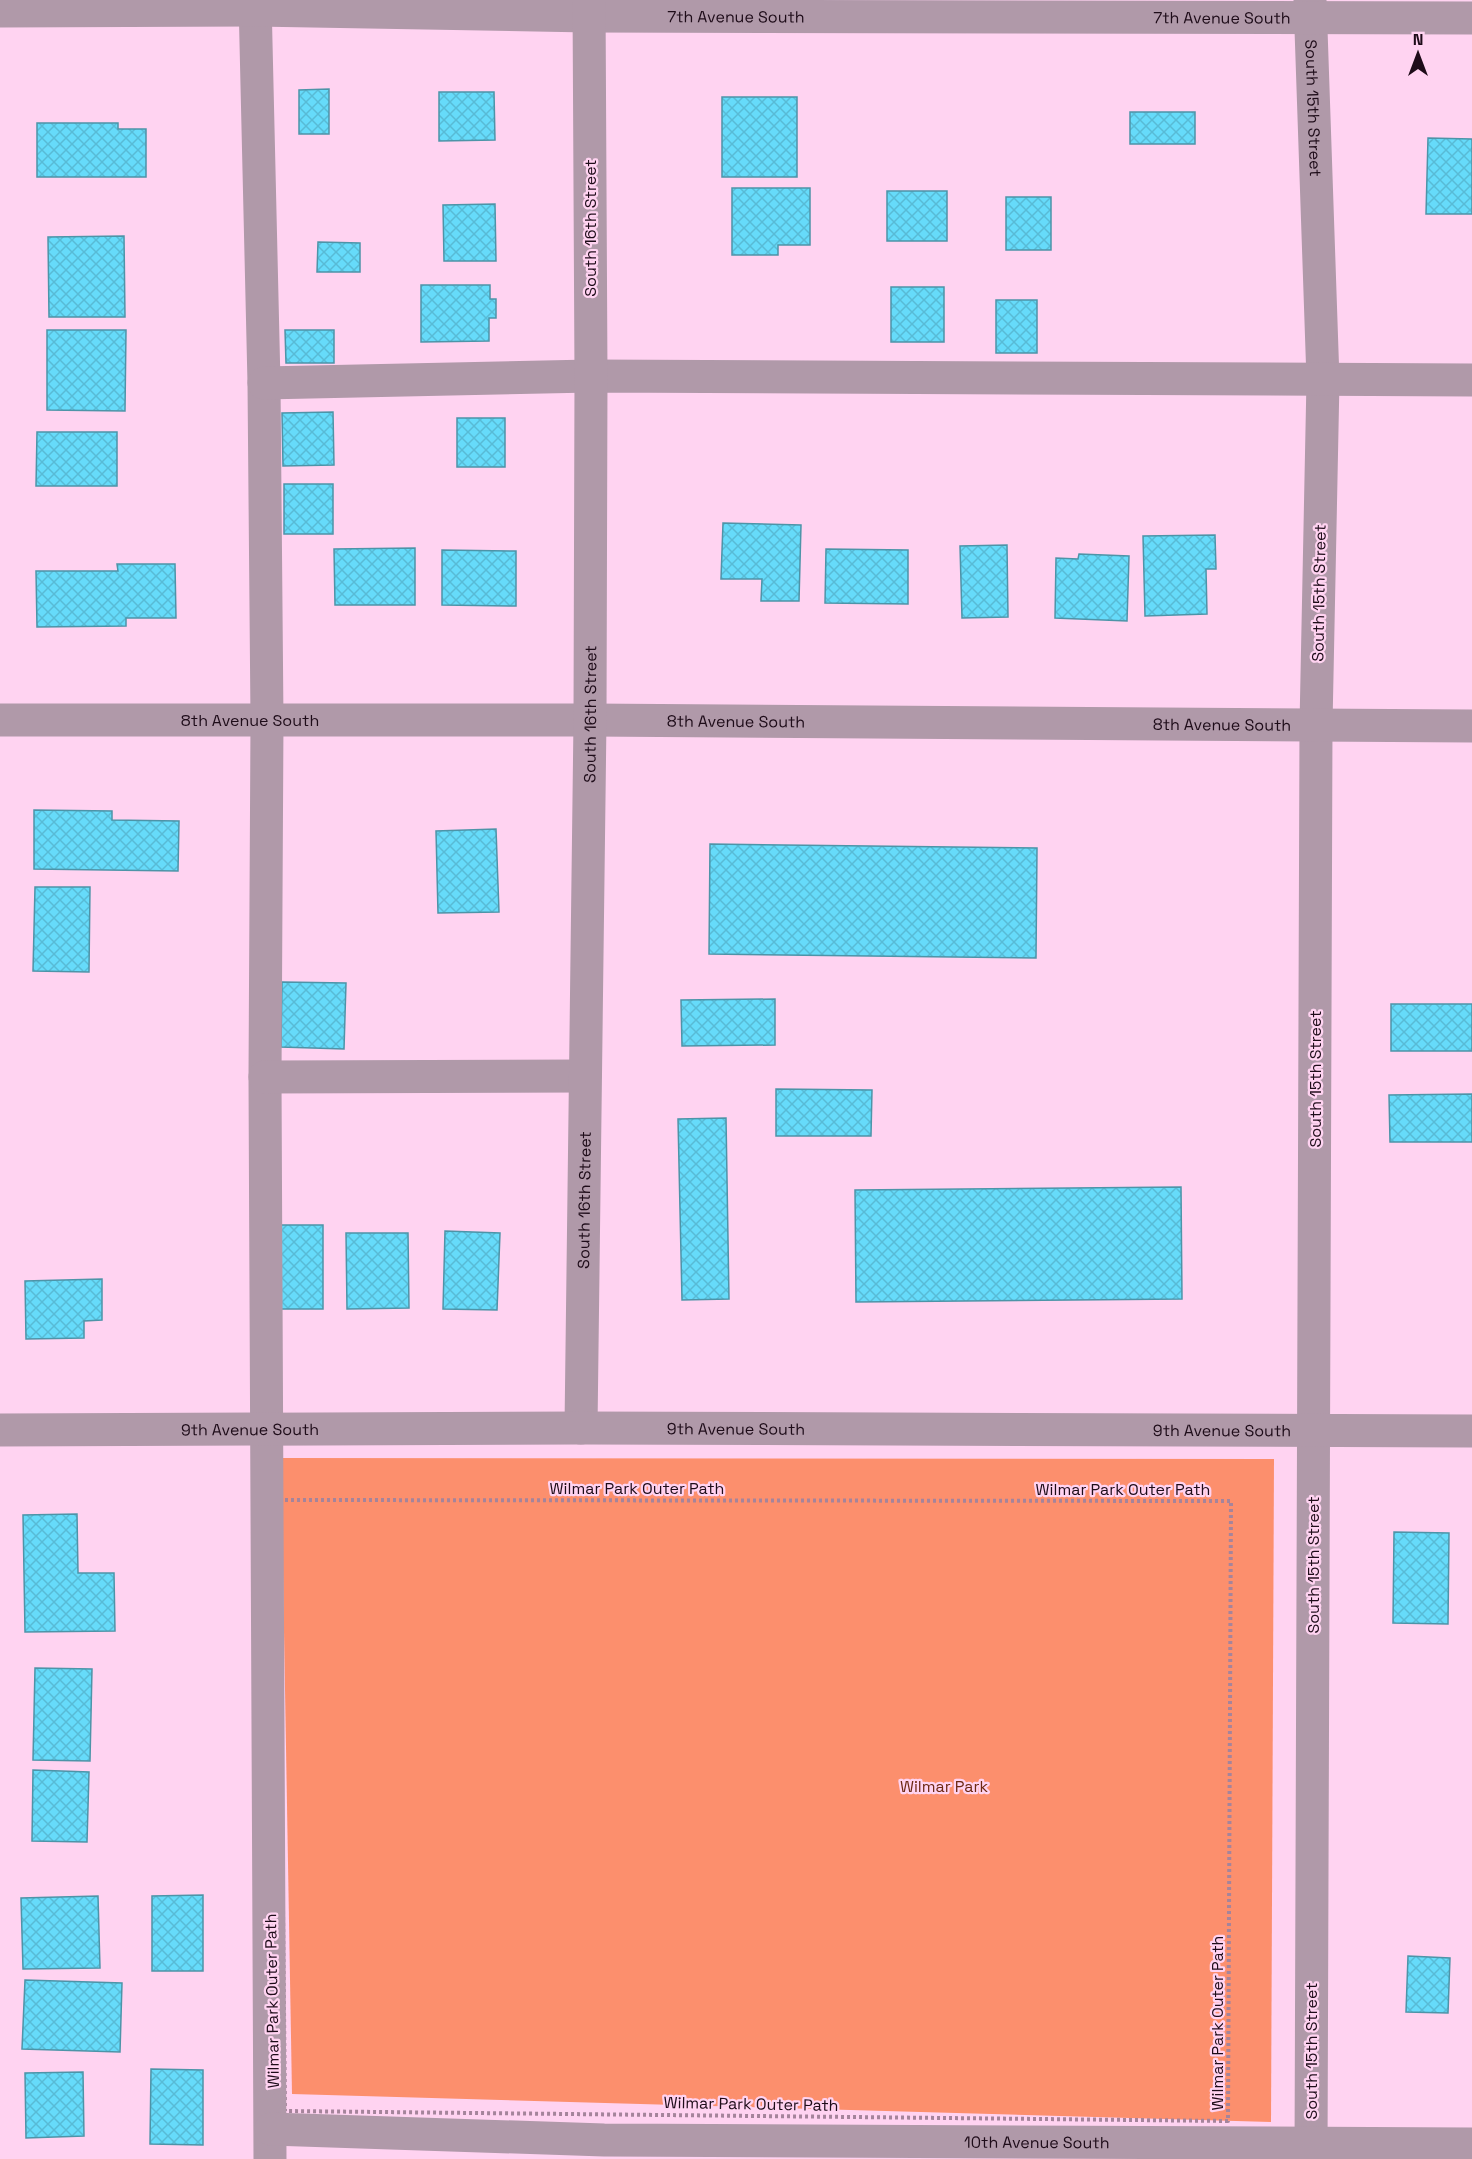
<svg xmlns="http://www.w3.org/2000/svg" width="1472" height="2159" font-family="'Space Grotesk',sans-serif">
	<defs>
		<pattern id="building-cross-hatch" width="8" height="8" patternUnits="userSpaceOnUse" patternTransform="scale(1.5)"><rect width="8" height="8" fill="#66dbfa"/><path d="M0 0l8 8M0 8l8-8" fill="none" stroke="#58bbd6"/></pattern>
	</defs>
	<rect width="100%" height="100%" fill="#ffd3f1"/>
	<path fill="#fc8f6d" d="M281,1458L1274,1459L1271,2122L292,2094Z"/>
	<path fill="url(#building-cross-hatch)" stroke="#4d94a8" stroke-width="1.5" d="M329,89V134H299V90Z
		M439,92H494L495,140L439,141Z
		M722,97H797V177H722Z
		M1130,112H1195V144H1130Z
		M37,123H118V129H146V177H37Z
		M1428,138L1472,139V214H1426Z
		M732,188H810V245H778V255H732Z
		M887,191H947V241H887Z
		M1006,197H1051V250H1006Z
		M495,204L496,261H444L443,205Z
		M124,236L125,317H49L48,237Z
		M318,242L360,243V272H317Z
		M421,285H490V299H496V318H489V341L421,342Z
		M891,287H944V342H891Z
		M996,300H1037V353H996Z
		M47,330H126L125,411L47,410Z
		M285,330H334V363H286Z
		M333,412L334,465L283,466L282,413Z
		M457,418H505V467H457Z
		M37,432H117V486H36Z
		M284,484H333V534H284Z
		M723,523L801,525L799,601H761L762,579H721Z
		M1215,535L1216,569H1206L1207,614L1145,616L1143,536Z
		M1007,545L1008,617L962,618L960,546Z
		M415,548V605H335L334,549Z
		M826,549L908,550V604L825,603Z
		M442,550L516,551V606L442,605Z
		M1079,554L1129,556L1127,621L1055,618L1056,558L1078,559Z
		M117,564H175L176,618H126V626L37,627L36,571H118Z
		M34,810L112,811V820L179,821L178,871L34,869Z
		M496,829L499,912L438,913L436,831Z
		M710,844L1037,848L1036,958L709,954Z
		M35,887H90L89,972L33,971Z
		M282,982L346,983L344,1049L281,1047Z
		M775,999V1045L682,1046L681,1000Z
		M1391,1004H1472V1051H1391Z
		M776,1089L872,1090L871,1136H776Z
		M1472,1094V1142H1390L1389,1095Z
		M726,1118L729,1299L682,1300L678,1119Z
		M1181,1187L1182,1299L856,1302L855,1190Z
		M271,1225H323V1309H270Z
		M445,1231L500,1233L497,1310L443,1309Z
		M346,1233H408L409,1308L347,1309Z
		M102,1279V1320L84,1321V1338L26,1339L25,1281Z
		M77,1514L78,1573H114L115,1631L25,1632L23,1515Z
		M1394,1532L1449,1533L1448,1624L1393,1623Z
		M35,1668L92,1669L90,1761L33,1760Z
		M33,1770L89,1772L87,1842L32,1841Z
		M203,1895V1971H152V1896Z
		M98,1896L100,1968L23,1969L21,1898Z
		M1408,1956L1450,1958L1448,2013L1406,2012Z
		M25,1980L122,1983L120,2052L22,2049Z
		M151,2069L203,2070V2145L150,2144Z
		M83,2072L84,2136L26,2138L25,2073Z"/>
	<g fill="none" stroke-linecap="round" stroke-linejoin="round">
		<path stroke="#a5849b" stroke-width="4" stroke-dasharray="3 3" stroke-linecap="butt" d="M279,1500L1231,1501L1228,2121L285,2111Z"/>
		<g stroke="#b099a9" stroke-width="33">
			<path d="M255,0L264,383L267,721L265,1077L270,2159"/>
			<path id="s1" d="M1310,0L1323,380L1316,725L1311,2159"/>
			<path id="s2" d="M0,11L255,10L589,16L1472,18"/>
			<path d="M264,383L591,376L1472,380"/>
			<path id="s3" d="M0,720H590L1472,726"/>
			<path d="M265,1077L585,1076"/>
			<path id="s4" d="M581,1428L590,720L591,376L589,0"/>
			<path id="s5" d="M0,1430L581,1428L1472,1431"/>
			<path id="s6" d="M271,2129L604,2140L1472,2144"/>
		</g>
	</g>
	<g text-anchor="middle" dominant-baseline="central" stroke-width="4.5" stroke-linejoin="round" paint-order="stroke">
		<g font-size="16" fill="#1e0c19" stroke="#ffd3f1">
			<text stroke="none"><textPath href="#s2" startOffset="736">7th Avenue South</textPath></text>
			<text stroke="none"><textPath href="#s2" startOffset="1222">7th Avenue South</textPath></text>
			<text stroke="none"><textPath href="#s1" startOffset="108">South 15th Street</textPath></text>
			<text transform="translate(590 228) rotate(-90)">South 16th Street</text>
			<text transform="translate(1319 593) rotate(-89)">South 15th Street</text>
			<text stroke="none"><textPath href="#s4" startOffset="714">South 16th Street</textPath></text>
			<text stroke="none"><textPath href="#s3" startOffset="250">8th Avenue South</textPath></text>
			<text stroke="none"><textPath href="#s3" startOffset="736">8th Avenue South</textPath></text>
			<text stroke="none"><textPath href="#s3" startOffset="1222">8th Avenue South</textPath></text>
			<text transform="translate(1315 1079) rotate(-90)">South 15th Street</text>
			<text stroke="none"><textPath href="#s4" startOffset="228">South 16th Street</textPath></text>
			<text stroke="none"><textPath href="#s5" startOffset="736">9th Avenue South</textPath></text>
			<text stroke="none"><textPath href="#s5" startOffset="250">9th Avenue South</textPath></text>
			<text stroke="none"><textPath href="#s5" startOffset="1222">9th Avenue South</textPath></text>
			<text x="637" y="1488">Wilmar Park Outer Path</text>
			<text x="1123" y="1489">Wilmar Park Outer Path</text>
			<text transform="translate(1313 1565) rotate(-90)">South 15th Street</text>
			<text transform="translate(272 2001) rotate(-91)">Wilmar Park Outer Path</text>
			<text transform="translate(1217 2023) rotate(-90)">Wilmar Park Outer Path</text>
			<text transform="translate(1311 2051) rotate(-90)">South 15th Street</text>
			<text transform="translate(751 2104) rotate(1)">Wilmar Park Outer Path</text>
			<text stroke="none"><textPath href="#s6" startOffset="766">10th Avenue South</textPath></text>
		</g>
		<g font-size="16" fill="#6d2913" stroke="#ffd3f1">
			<text x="944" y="1786">Wilmar Park</text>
		</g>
	</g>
	<g transform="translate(1418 54)" stroke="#ffd3f1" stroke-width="4.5" paint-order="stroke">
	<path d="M0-4.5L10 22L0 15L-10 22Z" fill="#1e0c19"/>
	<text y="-9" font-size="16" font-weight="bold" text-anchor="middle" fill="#1e0c19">N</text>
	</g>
</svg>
